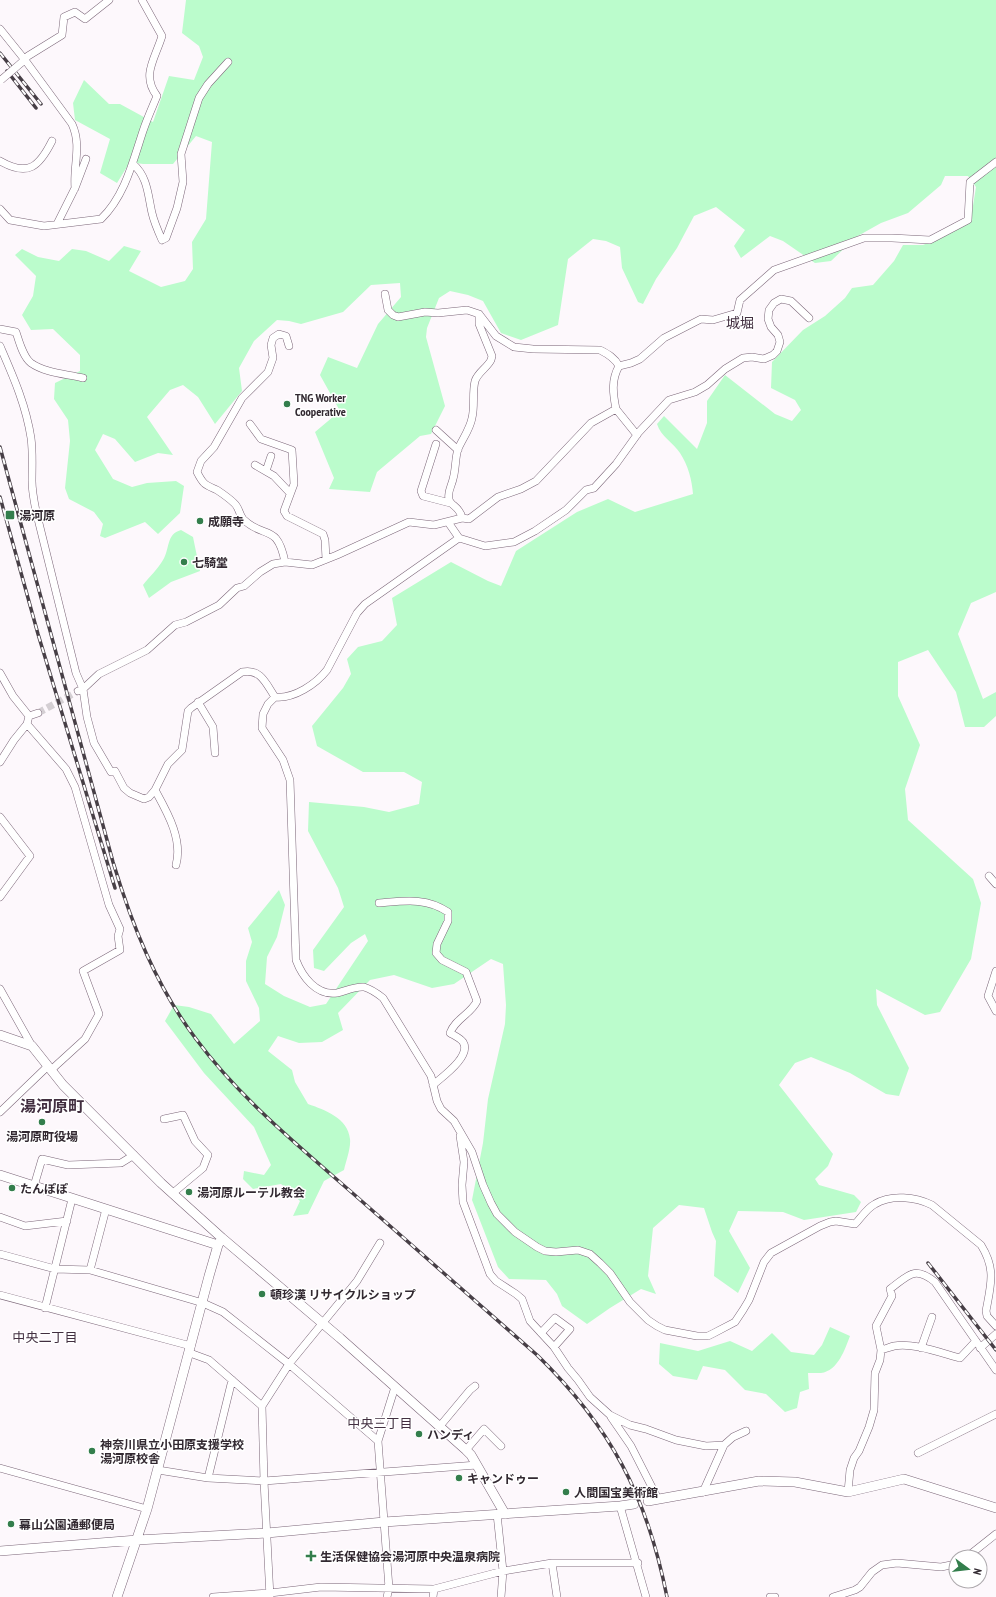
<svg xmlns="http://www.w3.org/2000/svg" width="996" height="1597" font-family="'PT Sans Narrow','Noto Sans JP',sans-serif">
	<rect width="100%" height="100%" fill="#fdf8fc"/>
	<path fill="#bbfccc" d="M186,0H996V592L971,603L958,634L983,699L996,692V691V716L984,727H965L956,692L928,650L898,662V696L920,745L905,789L908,820L973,879L981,903L971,959L940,1012L925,1015L876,989L877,1005L909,1068L899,1096L886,1094L850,1073L811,1057L795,1063L779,1085L833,1154L828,1166L815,1179L819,1185L854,1195L861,1202L856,1212L804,1220L783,1212L738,1211L729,1231L750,1268L738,1293L714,1276L716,1241L712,1232L704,1208L679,1205L653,1228L648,1276L656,1294L641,1289L610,1308L587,1324L562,1306L557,1294L546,1280L509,1279L498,1267L472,1200L483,1143L488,1099L505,1024L506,1005L503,964L491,959L454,984L432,988L394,975L370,980L338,1013L343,1030L322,1042L299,1043L278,1036L268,1051L292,1070L295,1082L308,1104C325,1110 348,1118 350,1139C351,1148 346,1161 344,1170L324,1181L308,1214L293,1216L300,1201L281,1184L253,1189L243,1179L244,1171L264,1175L271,1165L254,1127L204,1073L165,1021L174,1005L189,1007L211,1014L234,1044L260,1021L259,1008L246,981V961L252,942L248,928L279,890L285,905L277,937L267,957L265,984L284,996L310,1007L326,1004L368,941L365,934L351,943L324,971L314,968L313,950L344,907L338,888L308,831L309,802L364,807L389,812L419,804L422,782L404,772H363L317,746L312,726L343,688L351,674L347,659L358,647L382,641L397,625L392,598L451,562L488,581L501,586L516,551L577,512L608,499L635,512L693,494C692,480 688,465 680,453C673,442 661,437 657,424L664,416L697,449L707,423V401L725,375L775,414L792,421L801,410L795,400L771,388L772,362L803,330L825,316L845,298L852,288L873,285L894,261L903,245H923L949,234L971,218L976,187L968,176H945L941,185L908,213L881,223L856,237L831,261L815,263L783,241L770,236L741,258L734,246L745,230L716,207L694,216L677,248L656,279L643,304L638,302L622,268L620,247L606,241L593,239L568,259L558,325L521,340L501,333L483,301L468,295L450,291L439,298L427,328L426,337L445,406L431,434L420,436L377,472L370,492L329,489L334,478L315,432L340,411L320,375L328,357L357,368L378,324L401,297L400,283L371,285L343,312L301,324L289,321L277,320L254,341L239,368L242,391L215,424L198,397L183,385L170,390L147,417L173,455L158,453L135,462L115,439L103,434L95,450L113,479L132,487L147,483L176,481L184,486L180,513L158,534L145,522L105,538L100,536L103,524L94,512L69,499L65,488L70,441L68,420L54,399L55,383L80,371V355L53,329L31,330L22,315L33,296L36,276L15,255L22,249L38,257L59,261L72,249L86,251L109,261L124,246L141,251L129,271L161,287L185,281L193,269L192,242L206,219L212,142L196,136L173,164H143L130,162L117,183L100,173L110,139L75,120L73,103L84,80L109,104H120L153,122L169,76L194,80L203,57L199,46L182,33Z
		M181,530L193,537L200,571L171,582L149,598L143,585C149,577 158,569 163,560C170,549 166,534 181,530Z
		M830,1327L850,1336C845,1349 838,1371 821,1373C817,1373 813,1373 808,1373L809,1389L800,1392L797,1408L785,1412L766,1394L745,1390L725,1370L703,1366L697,1380L673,1376L659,1364L660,1343L698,1351L730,1341L752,1351L772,1333L791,1352L814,1355L822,1345Z"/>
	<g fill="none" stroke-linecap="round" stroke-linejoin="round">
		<path stroke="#d4cfd3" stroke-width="7" stroke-dasharray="7 3.5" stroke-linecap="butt" d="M38,713L78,691"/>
		<defs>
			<path id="minor" d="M0,29L25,60L72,124C82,146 73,165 75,188
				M21,63L28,56L62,35L64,17L75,12L85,19L109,0
				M0,161C28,177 39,167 52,141
				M133,164C148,177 148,196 152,213C154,222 158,231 162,240L166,238L177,208L183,182L181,154L199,98L208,84L228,62
				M0,209L10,220L44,226L101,219C125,196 133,161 143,131C147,119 152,108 157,96C141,75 155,59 162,36L142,0
				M57,224L75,188L86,159
				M385,294L388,310L393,315L398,317L425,312L438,313L467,310L479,314L496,336L514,347L533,349L600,350C608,354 615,358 619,366
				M0,329L16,332C19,341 23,357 31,363C45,373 67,374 83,378
				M0,346C13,376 26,405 31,438C33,453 32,466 32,481C32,491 34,501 36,511L76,673L83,689L87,717L94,743L111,772L115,771L124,788L130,793L144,799L149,797L155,790L168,764L182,750L188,711L191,708L242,672C261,668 266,684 275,697C294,699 316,684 327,670L357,613L365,604L459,538
				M616,409L637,435
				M250,424L261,439L292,450L294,484L284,511L287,516L323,534L325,540L326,559
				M436,430L458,450
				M436,444L421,491L423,496L450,503
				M255,465L274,476L290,493
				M266,471L271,456
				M462,518C460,506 450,506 449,499C447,492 452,485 453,479C456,469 455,458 458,449C463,438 470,429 472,418C475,406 472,393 475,381C478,372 487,368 491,360L492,356L479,324V314
				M448,522L459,538L485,546L514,542L535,531L566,510L586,490L594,488L616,464L639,432L669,400L695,392L707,385L725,369L743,358L752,357L764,359L773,355L777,351L780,342L778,335L771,327L768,319L769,310L774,303L781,299L791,301L809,318
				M285,562C277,522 264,540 243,519C239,514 239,507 234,503C229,498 223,494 217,490C213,488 207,486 204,483C201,480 199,476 197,472L201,461L214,447L242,398L268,372L273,358L271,345L273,338L279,334L286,336L289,346
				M0,673L13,696L29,716
				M78,691L83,689L99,674L147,650L175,625L186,622L219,605L237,588L244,586L260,572L273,564L285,562L312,565L337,555L409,522L434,525L462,518L469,519L498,497L521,489L536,481L591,423L616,409C613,394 611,380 619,366L631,363L640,359L664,338L701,319L713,320L737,313L740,300L774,270L864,238H892L930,240L968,220L970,182L996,162
				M275,697L268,704L263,714L262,728L283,760L290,780L296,960C302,976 316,996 337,993C346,991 355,986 364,987C371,989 378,994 383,998L431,1076L437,1101L441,1109L454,1121L472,1152L483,1185L491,1203L497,1214L515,1232L537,1247L545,1251L556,1252L578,1250L590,1254L600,1263L610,1273L630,1302L648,1320L657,1326L665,1330L697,1336H708L714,1333L735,1322L743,1310L749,1300L764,1262L771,1253L820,1226L830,1222L836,1221L855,1224C861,1218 867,1208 875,1204C891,1194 916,1197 932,1205L981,1245C996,1269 991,1284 986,1311L987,1316L996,1326
				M198,702L213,727L215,753
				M29,716L38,713
				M27,724L66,769L75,787L109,905L120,929L118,936L120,950L83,971L99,1014L85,1039L51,1070
				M0,762L14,740L27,724L29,716
				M155,790C167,812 183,839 176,865
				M0,817L30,856L0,897
				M989,876L996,884
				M379,903C404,901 426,897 448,912V921L437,944L436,953L442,960L466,972L477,1001C471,1014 455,1019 450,1033C455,1036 460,1038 463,1042C472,1056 442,1077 433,1085
				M996,971L988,996L996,1011
				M0,989L32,1046
				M0,1112L48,1066
				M164,1119L183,1115L195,1141L208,1155L203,1168L173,1193
				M460,1136L464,1162L462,1185L463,1202L490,1274L496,1281L516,1294L522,1299L530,1321L554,1347L568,1368L578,1380L590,1397L610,1415L630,1425L646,1429L676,1440L706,1446L724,1445
				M34,1186L42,1159L68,1165L121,1163L134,1155
				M0,1217L25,1226L67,1221
				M0,1254L55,1269L90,1270L203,1303L223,1312L289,1364L378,1441
				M90,1270L106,1209
				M0,1295L191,1346
				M45,1308L72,1199
				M541,1333L555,1318L570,1329L554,1347
				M921,1348L932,1317
				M980,1348L996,1334
				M881,1350C885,1349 890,1347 894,1346C912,1342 941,1353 960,1358L976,1341
				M190,1353L209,1360L262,1406
				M611,1417L631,1446L658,1499
				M440,1426L470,1390L475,1386
				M466,1450L484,1429L501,1446
				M918,1453L996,1414
				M0,1468L147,1509
				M158,1470L208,1478L264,1481L477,1465
				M208,1478L232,1380
				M703,1492L724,1445L733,1437L746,1431
				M848,1492L850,1470L854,1458L859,1451L869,1427L874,1410L875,1373L880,1360L881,1350L876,1326L892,1296L890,1289C908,1276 914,1265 935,1282L996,1370
				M620,1506L646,1597
				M497,1514L503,1571L501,1597
				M967,1557L996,1534
				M552,1563L557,1597
				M213,1597L270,1593L321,1587L434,1589L503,1571L552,1563H638
				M270,1597L264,1481L262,1406L289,1364L357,1281L380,1243
				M387,1597L389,1588L378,1441L395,1387
				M433,1597L434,1589
				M770,1597H775
				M833,1597L855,1590L860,1587L872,1572L882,1565L897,1563L941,1567L956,1564"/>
			<path id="tertiary" d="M0,1035L32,1046L63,1085L161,1183L222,1238L340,1338L466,1450L471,1455L505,1514
				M0,1175L218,1245
				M648,1501L759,1481L795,1482L848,1492L904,1479L996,1508
				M0,1551L137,1540L267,1533L384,1522L620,1506L634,1504
				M117,1597L147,1509L209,1276L218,1245L222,1238"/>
		</defs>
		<use href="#minor" stroke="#7c6779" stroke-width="8"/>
		<use href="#tertiary" stroke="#7c6779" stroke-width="10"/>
		<use href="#minor" stroke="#fff" stroke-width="7"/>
		<use href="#tertiary" stroke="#fff" stroke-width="9"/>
		<defs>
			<path id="rail" d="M0,53L41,104
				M7,71L36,108
				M0,447L113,862C132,925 156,986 196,1039C239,1097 295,1143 349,1190C412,1245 474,1300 537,1355C611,1427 647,1496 667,1597
				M0,497L38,634L115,888
				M928,1263L996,1350"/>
		</defs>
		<use href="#rail" stroke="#473f46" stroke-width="3.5"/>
		<use href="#rail" stroke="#fff" stroke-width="2" stroke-dasharray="6" stroke-linecap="butt"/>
		<defs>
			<path id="minor-bridge" d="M1,80L21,63"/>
		</defs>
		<use href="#minor-bridge" stroke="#7c6779" stroke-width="8" stroke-linecap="butt"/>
		<use href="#minor-bridge" stroke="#fff" stroke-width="7"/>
	</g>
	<g fill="#337e4c" stroke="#fff" stroke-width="1.5">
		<circle cx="287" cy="404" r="4"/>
		<rect x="5" y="510" width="10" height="10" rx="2"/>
		<circle cx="200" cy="521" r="4"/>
		<circle cx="184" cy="562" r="4"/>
		<circle cx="42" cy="1122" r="4"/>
		<circle cx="12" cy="1188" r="4"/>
		<circle cx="189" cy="1192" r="4"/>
		<circle cx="262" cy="1294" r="4"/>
		<circle cx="419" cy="1434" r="4"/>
		<circle cx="92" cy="1451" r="4"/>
		<circle cx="459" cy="1478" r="4"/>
		<circle cx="566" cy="1492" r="4"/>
		<circle cx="11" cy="1524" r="4"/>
		<path d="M309 1550h4v4h4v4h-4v4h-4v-4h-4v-4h4z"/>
	</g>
	<g text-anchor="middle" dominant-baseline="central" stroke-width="3" stroke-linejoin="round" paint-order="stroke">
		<g font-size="12" font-weight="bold" fill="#322931" stroke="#fff" text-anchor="start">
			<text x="295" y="397">TNG Worker<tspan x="295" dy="14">Cooperative</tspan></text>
			<text x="19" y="515">湯河原</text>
			<text x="208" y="521">成願寺</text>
			<text x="192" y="562">七騎堂</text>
			<text x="42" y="1136" text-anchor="middle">湯河原町役場</text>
			<text x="20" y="1188">たんぽぽ</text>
			<text x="197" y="1192">湯河原ルーテル教会</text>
			<text x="270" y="1294">頓珍漢 リサイクルショップ</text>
			<text x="427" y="1434">ハンディ</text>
			<text x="100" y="1444">神奈川県立小田原支援学校<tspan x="100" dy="14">湯河原校舎</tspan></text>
			<text x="467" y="1478">キャンドゥー</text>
			<text x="574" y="1492">人間国宝美術館</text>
			<text x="19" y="1524">幕山公園通郵便局</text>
			<text x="320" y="1556">生活保健協会湯河原中央温泉病院</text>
		</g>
		<g font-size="13" fill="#422f40" stroke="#fff">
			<text x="45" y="1337">中央二丁目</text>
			<text x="380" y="1423">中央三丁目</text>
		</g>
		<g font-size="14" fill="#422f40" stroke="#fff">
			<text x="740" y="323">城堀</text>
		</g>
		<g font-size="16" font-weight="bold" fill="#422f40" stroke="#fff">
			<text x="52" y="1106">湯河原町</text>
		</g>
	</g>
	<g transform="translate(968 1569) rotate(105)"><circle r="19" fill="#ffffff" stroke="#ada9ad"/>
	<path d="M0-3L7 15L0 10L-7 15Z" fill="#337e4c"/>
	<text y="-6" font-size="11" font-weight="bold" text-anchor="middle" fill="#322931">N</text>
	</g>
</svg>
